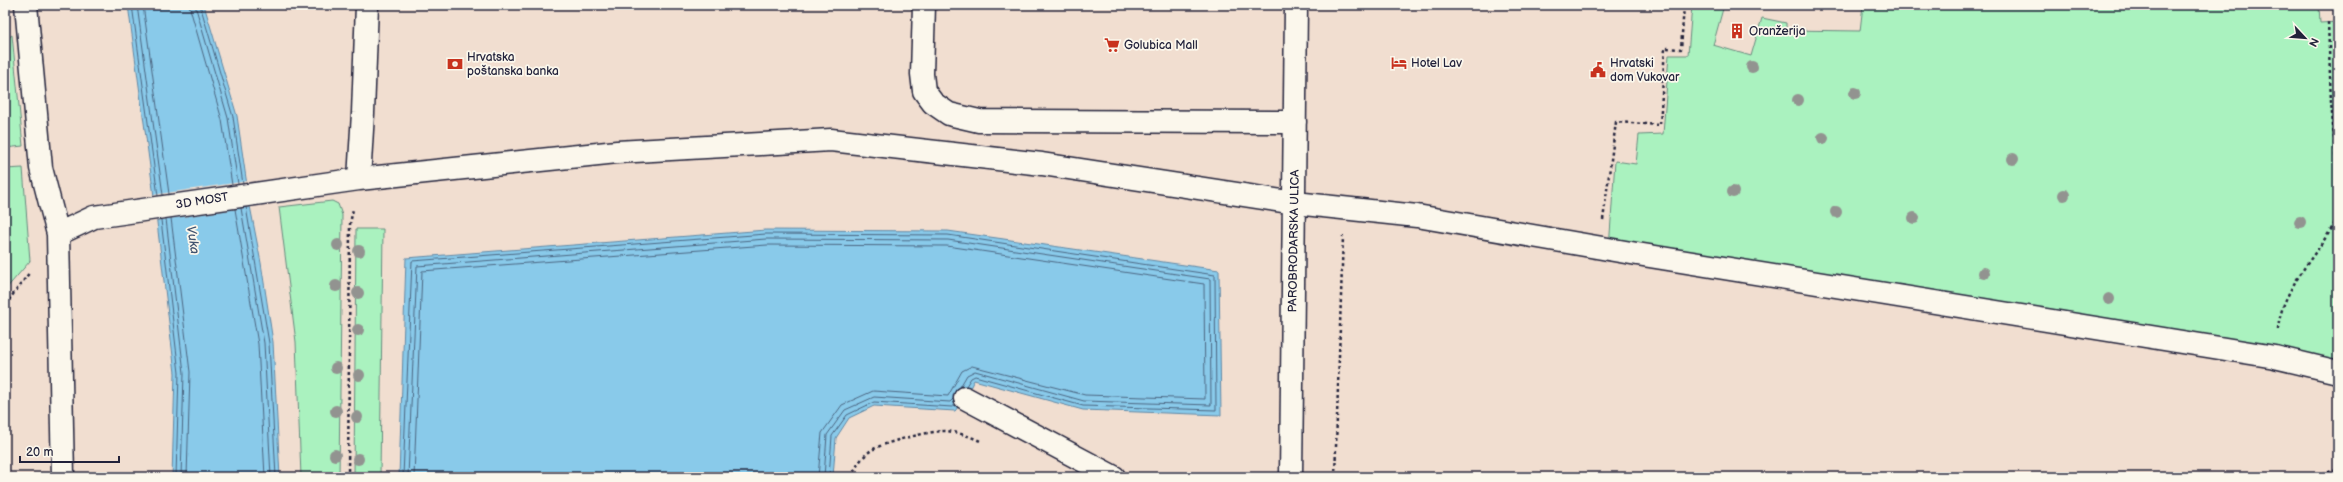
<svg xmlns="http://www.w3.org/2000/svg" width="2343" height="482" font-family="'Balsamiq Sans',sans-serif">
	<rect width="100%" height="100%" fill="#f1ded0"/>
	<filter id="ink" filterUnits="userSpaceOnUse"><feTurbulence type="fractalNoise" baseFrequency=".025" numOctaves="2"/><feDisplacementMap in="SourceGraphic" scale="8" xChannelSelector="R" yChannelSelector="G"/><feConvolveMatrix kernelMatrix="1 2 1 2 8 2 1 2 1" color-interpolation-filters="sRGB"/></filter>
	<g filter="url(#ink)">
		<path fill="#aaf2bf" stroke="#668a7d" d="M1692,5H1724L1713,45L1751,56L1762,18L1786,23V30L1860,31L1863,5H2319L2320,23L2338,22V372L1609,249L1615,161L1636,164L1639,135L1663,134L1669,55H1688Z
			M12,35L23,146L5,148V40Z
			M23,168L30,261L5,290V169Z
			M332,201L338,204L342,215L339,477H301L296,342L279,207Z
			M356,229H383L380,477H354Z"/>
		<path fill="#89caea" stroke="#6087a4" d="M128,5H204L237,116L250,206L261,263L273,342L280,477H172L175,373L153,189Z
			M766,230L948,231L1219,270L1221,415L1083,410L974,380L965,398L955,411L874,406L849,418L836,438L833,477H399L406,258Z"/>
		<path fill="#f1ded0" d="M248,181L252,207L155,221L152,195Z"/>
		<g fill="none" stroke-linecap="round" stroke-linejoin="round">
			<path stroke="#4b6581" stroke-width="1" d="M132,5L158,196
				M137,5L163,195
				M143,5L169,194
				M189,5L222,120L232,185
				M195,5L228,118L238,184
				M200,5L233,117L243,184
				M246,207L269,343L276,477
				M241,208L264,343L271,477
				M235,209L258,344L265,477
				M171,218L190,372L187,477
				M166,219L184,373L181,477
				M161,220L179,373L176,477
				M403,477L412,261L766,234L948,235L1215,275L1216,410L1083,406L975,376L971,378L966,386
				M408,477L417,266L766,239L948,240L1210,279L1211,405L1084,401L975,371L967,375L960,387
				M414,477L422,271L767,245L947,246L1204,284L1205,399L1085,395L972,366L962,371L948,396L873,391L842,405L822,433L818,477
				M824,477L827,435L845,410L874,397L950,402L953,399
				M829,477L832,436L847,415L874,402L952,407L955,405"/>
			<defs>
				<path id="minor" d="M26,5L41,168L58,234L63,477
					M924,5L922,74L924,91L933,103L949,114L979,121L1295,122
					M359,179L363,113L367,5
					M58,234L94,217L359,179L617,152L831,140L1042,164L1295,203L1417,216L1637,254L2275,357L2338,372
					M965,398L1114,477
					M1291,477L1296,5"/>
			</defs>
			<use href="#minor" stroke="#22223b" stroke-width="25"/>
			<path stroke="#22223b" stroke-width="2.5" stroke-dasharray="3 3" stroke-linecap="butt" d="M2328,22L2331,102L2338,181
				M1603,220L1616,122L1660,125L1665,48L1681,49L1684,5
				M5,305L30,272
				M2278,330C2281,287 2320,253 2338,217
				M348,477L350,224L353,209
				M851,477C856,467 860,459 869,452C879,443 933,430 946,431C958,432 972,437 982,442
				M1335,477L1343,236
				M2304,477L2338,470"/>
			<use href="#minor" stroke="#fbf7ec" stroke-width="22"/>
		</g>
		<g fill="#929390">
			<circle cx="1752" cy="67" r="6"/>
			<circle cx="1855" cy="93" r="6"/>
			<circle cx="1798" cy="100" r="6"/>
			<circle cx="1823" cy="138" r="6"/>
			<circle cx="2013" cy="159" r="6"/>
			<circle cx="1733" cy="192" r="6"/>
			<circle cx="2064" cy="195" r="6"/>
			<circle cx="1836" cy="212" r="6"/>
			<circle cx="1914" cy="218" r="6"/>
			<circle cx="2300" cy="222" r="6"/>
			<circle cx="338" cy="245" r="6"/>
			<circle cx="359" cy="251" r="6"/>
			<circle cx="1984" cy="273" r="6"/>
			<circle cx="336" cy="286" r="6"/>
			<circle cx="358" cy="293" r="6"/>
			<circle cx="2109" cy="299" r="6"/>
			<circle cx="358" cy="330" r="6"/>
			<circle cx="336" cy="368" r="6"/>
			<circle cx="359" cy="375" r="6"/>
			<circle cx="336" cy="411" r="6"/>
			<circle cx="357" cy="417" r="6"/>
			<circle cx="335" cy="455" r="6"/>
			<circle cx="358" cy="459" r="6"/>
		</g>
	</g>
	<defs>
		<symbol id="building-bare" viewBox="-9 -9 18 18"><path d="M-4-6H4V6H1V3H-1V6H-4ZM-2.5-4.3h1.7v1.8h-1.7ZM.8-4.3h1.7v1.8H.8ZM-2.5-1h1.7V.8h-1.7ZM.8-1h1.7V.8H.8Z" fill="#c8321e" stroke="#fbf7ec" stroke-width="2.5" paint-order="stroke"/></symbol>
		<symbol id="supermarket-bare" viewBox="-9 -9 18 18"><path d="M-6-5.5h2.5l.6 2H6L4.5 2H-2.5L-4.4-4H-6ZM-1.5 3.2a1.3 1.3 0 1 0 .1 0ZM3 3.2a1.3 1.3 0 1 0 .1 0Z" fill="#c8321e" stroke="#fbf7ec" stroke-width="2.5" paint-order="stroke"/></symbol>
		<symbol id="hotel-bare" viewBox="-9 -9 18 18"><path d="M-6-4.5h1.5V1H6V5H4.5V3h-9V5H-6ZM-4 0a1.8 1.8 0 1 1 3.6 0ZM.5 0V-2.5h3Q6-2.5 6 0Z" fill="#c8321e" stroke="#fbf7ec" stroke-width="2.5" paint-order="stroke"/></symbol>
		<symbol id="bank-bare" viewBox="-9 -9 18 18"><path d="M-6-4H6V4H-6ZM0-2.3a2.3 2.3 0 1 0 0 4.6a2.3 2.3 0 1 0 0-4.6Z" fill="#c8321e" stroke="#fbf7ec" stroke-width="2.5" paint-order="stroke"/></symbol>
		<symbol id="civic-bare" viewBox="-9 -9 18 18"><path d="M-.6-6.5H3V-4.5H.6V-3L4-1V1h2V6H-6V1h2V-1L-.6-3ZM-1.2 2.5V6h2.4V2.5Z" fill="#c8321e" stroke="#fbf7ec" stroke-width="2.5" paint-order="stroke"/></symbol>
	</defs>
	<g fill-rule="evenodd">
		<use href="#building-bare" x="1726" y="20" width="22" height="22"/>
		<use href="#supermarket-bare" x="1101" y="34" width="22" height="22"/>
		<use href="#hotel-bare" x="1388" y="52" width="22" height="22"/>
		<use href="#bank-bare" x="444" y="53" width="22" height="22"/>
		<use href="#civic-bare" x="1587" y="59" width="22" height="22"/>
	</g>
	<g text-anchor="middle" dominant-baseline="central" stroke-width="3.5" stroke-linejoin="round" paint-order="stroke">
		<g font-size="12" fill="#22223b" stroke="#fbf7ec" text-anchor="start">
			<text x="1749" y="31">Oranžerija</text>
			<text x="1124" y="45">Golubica Mall</text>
			<text x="467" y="57">Hrvatska<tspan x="467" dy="14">poštanska banka</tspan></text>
			<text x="1411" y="63">Hotel Lav</text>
			<text x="1610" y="63">Hrvatski<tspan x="1610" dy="14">dom Vukovar</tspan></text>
		</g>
		<g font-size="12" fill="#22223b" stroke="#fbf7ec">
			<text transform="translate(202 201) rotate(-9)">3D MOST</text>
			<text transform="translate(1294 241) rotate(-89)">PAROBRODARSKA ULICA</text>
		</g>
		<g font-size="13" font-style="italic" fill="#415470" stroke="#fbf7ec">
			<text transform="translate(193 240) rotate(81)">Vuka</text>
		</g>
	</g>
	<rect width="2343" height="482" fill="none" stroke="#fbf7ec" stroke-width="20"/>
	<rect x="10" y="10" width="2323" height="462" fill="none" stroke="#22223b" stroke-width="1.5" filter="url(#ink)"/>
	<g transform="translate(2305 38) rotate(116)" stroke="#fbf7ec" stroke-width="3" paint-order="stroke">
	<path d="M0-3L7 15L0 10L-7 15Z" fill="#22223b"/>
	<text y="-6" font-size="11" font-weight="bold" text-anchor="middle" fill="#22223b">N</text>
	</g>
	<path d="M20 456v6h99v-6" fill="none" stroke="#22223b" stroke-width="2"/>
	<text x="26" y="456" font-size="12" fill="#22223b" stroke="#fbf7ec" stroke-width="3" paint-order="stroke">20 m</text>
</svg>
